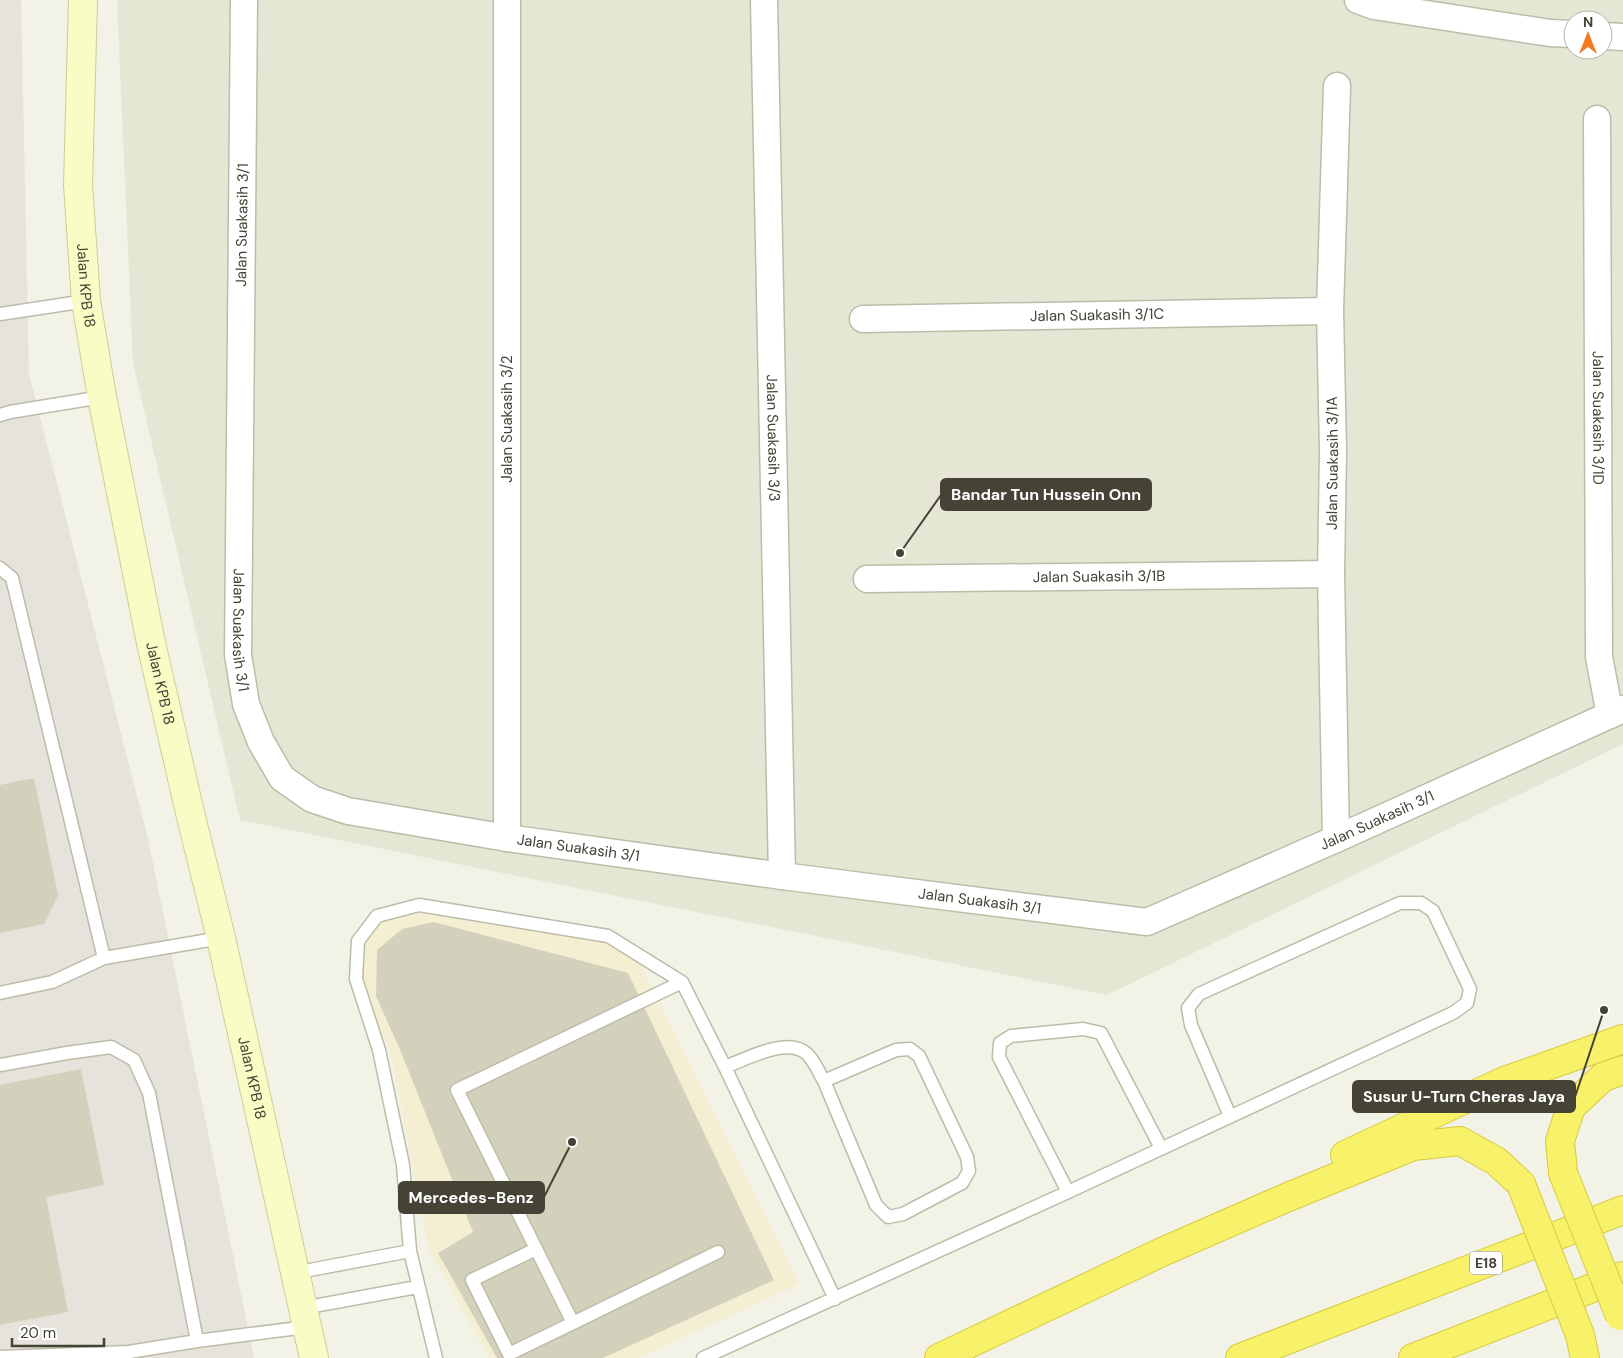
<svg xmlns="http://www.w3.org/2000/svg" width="1623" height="1358" font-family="'DM Sans',sans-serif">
	<rect width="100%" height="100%" fill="#f2f2e6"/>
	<path fill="#e6e6d4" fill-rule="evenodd" d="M117,0H1623V744L1107,995L240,820L133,363ZM1573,20H1603V50H1573Z"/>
	<path fill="#f4efd2" d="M419,913L605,943L641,965L800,1284L638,1358H489L429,1250L391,1055L362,980L365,945L380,923Z"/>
	<path fill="#e5e3db" d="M0,0H21L29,374L148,839L254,1358H0Z"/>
	<path fill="#d3d1bc" d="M34,778L58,895L44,924L0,933V785Z
		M434,922L628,973L774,1280L603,1358H497L438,1253L473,1232L401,1052L376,996L377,950L402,929Z
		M81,1069L104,1185L46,1197L68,1312L0,1325V1085Z"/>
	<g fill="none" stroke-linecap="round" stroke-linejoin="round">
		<defs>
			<path id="lane" d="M0,314L86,301
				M0,415L10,412L102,397
				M0,568L12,578L104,958
				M682,982L457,1090L573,1323L718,1252
				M0,993L52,982L104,958L221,938
				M0,1065L67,1053L111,1047L134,1060L149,1093L197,1341
				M725,1067C746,1059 788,1036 807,1054C814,1060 819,1073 824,1081L896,1050L910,1049L919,1056L967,1157L969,1171L962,1183L903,1214L888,1217L876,1205L824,1081
				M1068,1192L999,1057L1000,1043L1011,1036L1083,1029L1101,1033L1161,1148
				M536,1249L472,1280L509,1354L573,1323
				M294,1273L410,1251
				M303,1308L417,1287
				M0,1357L129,1352L197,1341L306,1327
				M436,1358L410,1251L403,1165L379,1050L356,979L358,941L377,916L419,905L608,936L682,982L725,1067L835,1299
				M703,1358L1068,1192L1453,1013L1467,1003L1470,989L1433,911L1421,903H1400L1199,994L1188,1008L1191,1025L1230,1116"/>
			<g id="street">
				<path id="s1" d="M244,0L238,655L246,704L261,742L282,778L312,799L348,811L507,838L782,876L1147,922L1336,839L1623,709"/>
				<path d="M507,0V838"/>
				<path id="s2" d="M764,0L782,876"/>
				<path d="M1358,0L1374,6L1550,33L1573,34"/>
				<path d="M1603,36L1623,37"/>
				<path id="s3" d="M1597,119L1599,657L1610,715"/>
				<path id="s4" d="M863,319L1330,311"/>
				<path id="s5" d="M867,579L1331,574"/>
				<path id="s6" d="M1336,839L1331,574L1333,451L1330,311L1337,86"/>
			</g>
			<g id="secondary">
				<path id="s7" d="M83,0L78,185L86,301L102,397L151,643L191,817L221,938L314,1358"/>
			</g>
			<path id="highway" d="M1345,1155L1502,1082L1623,1039
				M1563,1173L1560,1141L1571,1107L1603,1077L1623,1070
				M1580,1335L1585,1358
				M939,1358L1162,1252L1288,1197L1413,1146L1460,1141L1496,1161L1521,1184
				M1240,1358L1623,1210
				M1413,1358L1623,1276"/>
		</defs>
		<use href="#lane" stroke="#bdbca9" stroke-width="15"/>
		<use href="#street" stroke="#bdbca9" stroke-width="29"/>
		<use href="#secondary" stroke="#ccce95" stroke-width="30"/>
		<use href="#highway" stroke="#d7cb3b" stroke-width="30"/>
		<use href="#lane" stroke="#fff" stroke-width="12"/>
		<use href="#street" stroke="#fff" stroke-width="26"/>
		<use href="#secondary" stroke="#fafcc6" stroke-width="28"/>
		<use href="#highway" stroke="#f8f26b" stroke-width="28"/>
		<defs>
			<path id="highway-bridge" d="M1563,1173L1620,1316
				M1521,1184L1580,1335"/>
		</defs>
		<use href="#highway-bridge" stroke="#d7cb3b" stroke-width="30" stroke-linecap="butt"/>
		<use href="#highway-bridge" stroke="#f8f26b" stroke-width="28"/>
	</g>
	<g text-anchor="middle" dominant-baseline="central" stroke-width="4" stroke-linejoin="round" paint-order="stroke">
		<rect fill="#fff" stroke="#7d7b72" stroke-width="1" x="1470" y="1251.5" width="32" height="23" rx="4"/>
		<g font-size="14" font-weight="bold" fill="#454336">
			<text x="1486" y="1263">E18</text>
		</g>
		<g font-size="15" fill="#454336" stroke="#fff">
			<text transform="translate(242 225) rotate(-89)">Jalan Suakasih 3/1</text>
			<text stroke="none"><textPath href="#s7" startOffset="286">Jalan KPB 18</textPath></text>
			<text stroke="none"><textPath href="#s4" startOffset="234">Jalan Suakasih 3/1C</textPath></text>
			<text stroke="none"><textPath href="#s3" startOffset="299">Jalan Suakasih 3/1D</textPath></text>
			<text transform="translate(507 419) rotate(-90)">Jalan Suakasih 3/2</text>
			<text stroke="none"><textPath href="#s2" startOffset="438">Jalan Suakasih 3/3</textPath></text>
			<text stroke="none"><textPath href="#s6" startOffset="376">Jalan Suakasih 3/1A</textPath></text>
			<text stroke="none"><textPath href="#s5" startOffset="232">Jalan Suakasih 3/1B</textPath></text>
			<text stroke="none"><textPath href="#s1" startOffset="630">Jalan Suakasih 3/1</textPath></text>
			<text stroke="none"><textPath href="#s7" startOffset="691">Jalan KPB 18</textPath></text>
			<text stroke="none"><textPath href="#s1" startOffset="1920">Jalan Suakasih 3/1</textPath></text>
			<text stroke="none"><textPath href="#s1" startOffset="1095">Jalan Suakasih 3/1</textPath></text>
			<text stroke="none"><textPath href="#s1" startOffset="1500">Jalan Suakasih 3/1</textPath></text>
			<text stroke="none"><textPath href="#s7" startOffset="1096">Jalan KPB 18</textPath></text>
		</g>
	</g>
	<path fill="none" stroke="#454336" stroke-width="2" d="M900 553L941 495M1604 1010L1575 1097M572 1142L544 1197"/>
	<g fill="#454336" stroke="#fff" stroke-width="2">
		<circle cx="900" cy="553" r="5"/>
		<circle cx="1604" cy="1010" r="5"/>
		<circle cx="572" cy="1142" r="5"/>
	</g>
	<g fill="#454336" stroke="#454336" stroke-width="2">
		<rect x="941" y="479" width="210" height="31" rx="5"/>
		<rect x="1353" y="1081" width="222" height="31" rx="5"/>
		<rect x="399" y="1182" width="145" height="31" rx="5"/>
	</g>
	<g font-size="16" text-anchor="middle" font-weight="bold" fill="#fff">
		<text x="1046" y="500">Bandar Tun Hussein Onn</text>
		<text x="1464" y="1102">Susur U-Turn Cheras Jaya</text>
		<text x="471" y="1203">Mercedes-Benz</text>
	</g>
	<g transform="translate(1588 35)"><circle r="24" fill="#ffffff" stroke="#b5b4af"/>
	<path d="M0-4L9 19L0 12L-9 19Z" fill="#f17b1e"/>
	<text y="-8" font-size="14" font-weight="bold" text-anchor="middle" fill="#454336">N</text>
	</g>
	<path d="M12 1338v8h92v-8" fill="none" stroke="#454336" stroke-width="2.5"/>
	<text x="20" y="1338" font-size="15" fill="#454336" stroke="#ffffff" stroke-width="4" paint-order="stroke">20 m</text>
</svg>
